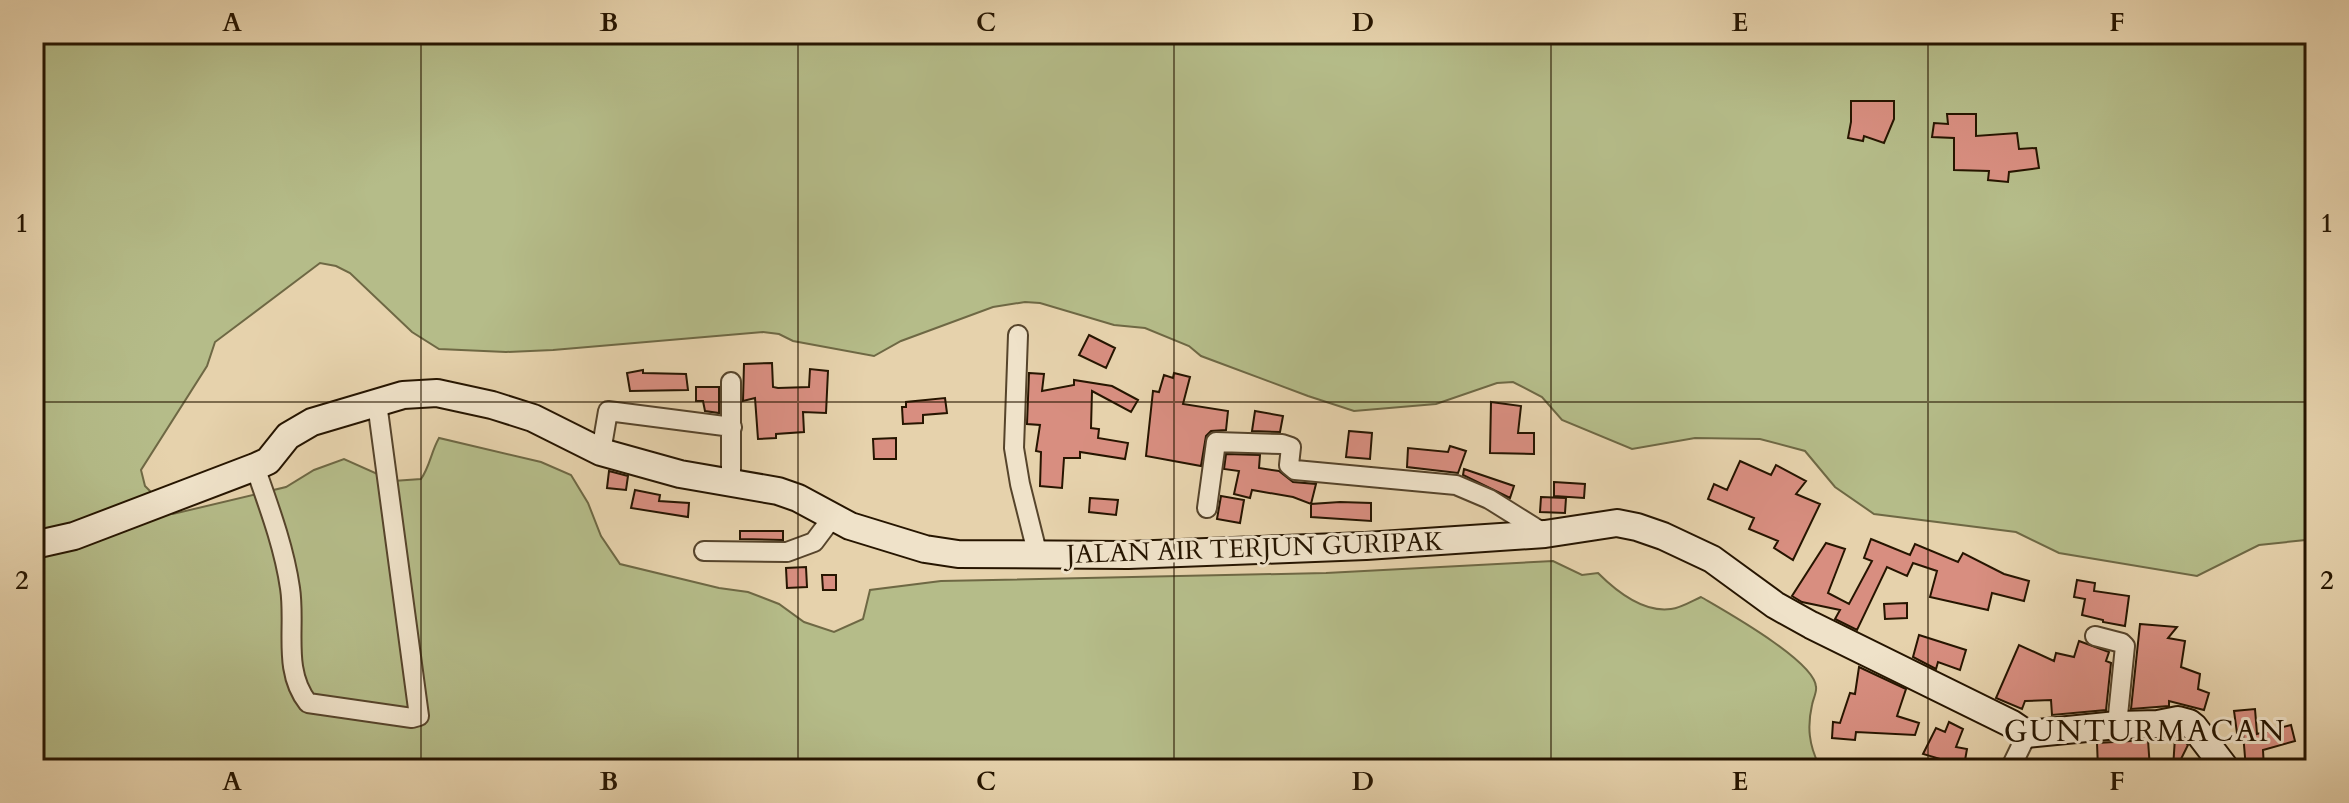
<svg xmlns="http://www.w3.org/2000/svg" width="2349" height="803" font-family="Cardo,serif">
	<rect width="100%" height="100%" fill="#e6d2ac"/>
	<filter id="stains"><feTurbulence type="fractalNoise" baseFrequency=".0025" numOctaves="4"/><feColorMatrix values="0 0 0 0 .2 0 0 0 0 .09 0 0 0 0 .02 0 0 0 .5 -.17"/></filter>
	<radialGradient id="worn" r=".72"><stop offset=".6" stop-color="#630" stop-opacity="0"/><stop offset="1" stop-color="#630" stop-opacity=".3"/></radialGradient>
	<path fill="#b5bc89" stroke="#6e6844" stroke-width="2" d="M34,34H2315V539L2259,545L2197,576L2059,553L2016,532L1874,514L1835,487L1805,451L1760,439L1695,438L1632,449L1562,420L1542,397L1513,382L1497,383L1436,404L1354,411L1308,396L1201,356L1189,346L1145,328L1114,325L1040,303L1025,302L993,307L901,341L874,356L793,341L779,334L763,332L553,350L506,352L439,349L412,332L350,273L336,266L320,263L215,342L207,366L141,470L145,486L173,514L286,487L314,470L344,459L393,481L421,479C430,466 431,452 439,438L541,462L571,475L588,503L601,536L620,564L719,588L748,592L779,604L804,622L834,632L863,619L870,590L941,581L1326,573L1553,561L1582,575L1598,573C1617,592 1643,613 1671,609C1681,608 1692,601 1701,597C1723,610 1815,661 1816,687C1817,692 1813,699 1812,705C1807,727 1809,745 1819,765L1830,769H34Z"/>
	<path fill="#d88e80" stroke="#261500" stroke-width="2" d="M1851,101H1894V119L1884,143L1864,136L1863,141L1848,138L1851,122Z
		M1947,114H1976V136L2017,133L2019,149L2036,148L2039,168L2009,172L2008,182L1988,180L1989,171L1954,170V138L1932,137L1934,123L1948,124Z
		M1089,335L1115,348L1106,368L1079,355Z
		M772,363L773,387L778,388L809,387L810,369L828,371L826,413L803,412L804,432L776,434V438L758,439L755,398L743,401L744,364Z
		M643,370V373L686,374L688,390L630,391L627,373Z
		M1029,373L1044,374L1042,391L1074,385V380L1112,386L1138,400L1131,412L1092,391L1091,428L1099,429L1098,438L1128,443L1125,459L1080,452V458H1064L1062,488L1040,486L1041,452L1036,451L1040,425L1027,424Z
		M1174,373L1190,377L1183,404L1228,411L1226,430L1211,431L1206,436L1201,466L1146,456L1153,391L1159,392L1164,375L1173,378Z
		M696,387H719V413L705,411L703,401H696Z
		M945,398L947,413L923,415V423L903,424L902,407H906V402Z
		M1491,402L1521,406L1518,433H1534V454L1490,453Z
		M1255,411L1283,416L1280,432L1252,431Z
		M1349,431L1372,433L1370,459L1346,457Z
		M896,438V459H874L873,439Z
		M1450,446L1466,451L1458,473L1407,467L1408,448L1448,452Z
		M1226,454L1260,455L1259,468L1279,471L1293,482L1316,484L1311,504L1293,497L1252,490L1250,498L1234,494L1239,471L1224,469Z
		M1740,461L1771,475L1776,465L1806,481L1796,494L1820,504L1793,560L1774,548L1778,541L1749,529L1754,518L1708,499L1714,484L1727,490Z
		M1464,469L1514,486L1510,498L1463,475Z
		M609,471L628,476L626,490L607,488Z
		M1554,482L1585,484L1584,498L1554,496Z
		M635,490L660,495L659,501L689,503L688,517L631,508Z
		M1221,496L1244,500L1240,523L1217,519Z
		M1541,497L1566,498L1565,513L1540,512Z
		M1090,498L1118,500L1116,515L1089,512Z
		M1340,502L1371,503V521L1311,517V504Z
		M740,531H783V540L740,539Z
		M1871,539L1910,555L1915,544L1958,562L1963,553L2004,574L2029,581L2024,601L1992,593L1988,610L1930,597L1937,571L1913,563L1907,576L1887,567L1857,630L1835,619L1840,610L1802,602L1792,596L1826,543L1845,549L1828,593L1849,604L1872,561L1864,558Z
		M806,567L807,587L787,588L786,568Z
		M822,575H836V590H823Z
		M2077,580L2095,583L2094,591L2129,596L2125,626L2103,622V620L2082,615L2085,599L2074,597Z
		M1907,603V618L1885,619L1884,604Z
		M2140,624L2177,627L2168,638L2185,641L2181,667L2200,674L2198,689L2209,693L2204,710L2169,701V706L2131,709Z
		M1919,635L1966,650L1960,670L1938,662L1936,669L1913,657Z
		M2079,641L2109,652L2106,661L2111,663L2106,710L2052,715L2051,700L2025,701L2022,709L1996,698L2019,645L2054,661L2056,653L2074,657Z
		M1859,667L1906,689L1897,716L1919,723L1915,735L1856,732L1855,740L1832,738L1833,722L1840,723L1850,693L1855,694Z
		M2255,709L2257,734L2291,725L2295,741L2263,750L2264,769H2246L2243,733H2237L2234,711Z
		M1949,722L1963,729L1956,747L1967,749L1964,766L1923,754L1936,728L1945,732Z
		M2175,737L2182,738L2188,745L2176,769H2173Z
		M2148,740L2150,769H2098L2097,743Z"/>
	<g fill="none" stroke-linecap="round" stroke-linejoin="round">
		<defs>
			<path id="street" d="M1018,335L1014,448L1020,484L1038,556
				M731,382V483
				M601,452L608,411L732,427
				M255,467C269,507 284,547 290,588C296,627 282,670 308,703L412,718L419,716L377,403
				M1207,508L1216,442L1282,444L1291,447L1289,465L1295,470L1456,485L1489,499L1545,534
				M704,551L787,552L814,542L832,518
				M2095,636L2122,643L2125,646L2117,725
				M2010,769L2027,734"/>
			<path id="secondary" d="M34,545L74,536L255,467L268,461L288,436L312,422L403,395L437,393L492,405L533,418L601,452L680,474L778,491L798,498L850,526L925,549L958,554L1128,555L1366,546L1545,534L1617,523L1637,527L1663,536L1712,559L1775,605L1811,625L2012,724L2027,734L2117,725L2158,724L2178,720L2189,723L2194,727L2226,769"/>
		</defs>
		<use href="#street" stroke="#56442b" stroke-width="22"/>
		<use href="#secondary" stroke="#261500" stroke-width="30"/>
		<use href="#street" stroke="#efe2c9" stroke-width="18"/>
		<use href="#secondary" stroke="#efe2c9" stroke-width="26"/>
	</g>
	<path fill="none" stroke="#261500" stroke-width="2" stroke-opacity="0.55" d="M421,34V769M798,34V769M1174,34V769M1551,34V769M1928,34V769M34,402H2315"/>
	<g text-anchor="middle" dominant-baseline="central" stroke-width="6" stroke-linejoin="round" paint-order="stroke">
		<g font-size="26" fill="#261500" stroke="#efe2c9">
			<text transform="translate(1255 548) rotate(-2)">JALAN AIR TERJUN GURIPAK</text>
		</g>
		<g font-size="30" letter-spacing="2" fill="#261500" stroke="#efe2c9">
			<text x="2145" y="731">GUNTURMACAN</text>
		</g>
	</g>
	<rect width="2349" height="803" fill="none" stroke="#e6d2ac" stroke-width="88"/>
	<rect x="44" y="44" width="2261" height="715" fill="none" stroke="#261500" stroke-width="3"/>
	<g font-size="26" text-anchor="middle" font-weight="bold" fill="#261500">
		<text x="232" y="31">A</text>
		<text x="609" y="31">B</text>
		<text x="986" y="31">C</text>
		<text x="1363" y="31">D</text>
		<text x="1740" y="31">E</text>
		<text x="2117" y="31">F</text>
		<text x="22" y="232">1</text>
		<text x="2327" y="232">1</text>
		<text x="22" y="589">2</text>
		<text x="2327" y="589">2</text>
		<text x="232" y="790">A</text>
		<text x="609" y="790">B</text>
		<text x="986" y="790">C</text>
		<text x="1363" y="790">D</text>
		<text x="1740" y="790">E</text>
		<text x="2117" y="790">F</text>
	</g>
	<rect width="100%" height="100%" filter="url(#stains)"/>
	<rect width="100%" height="100%" fill="url(#worn)"/>
</svg>
